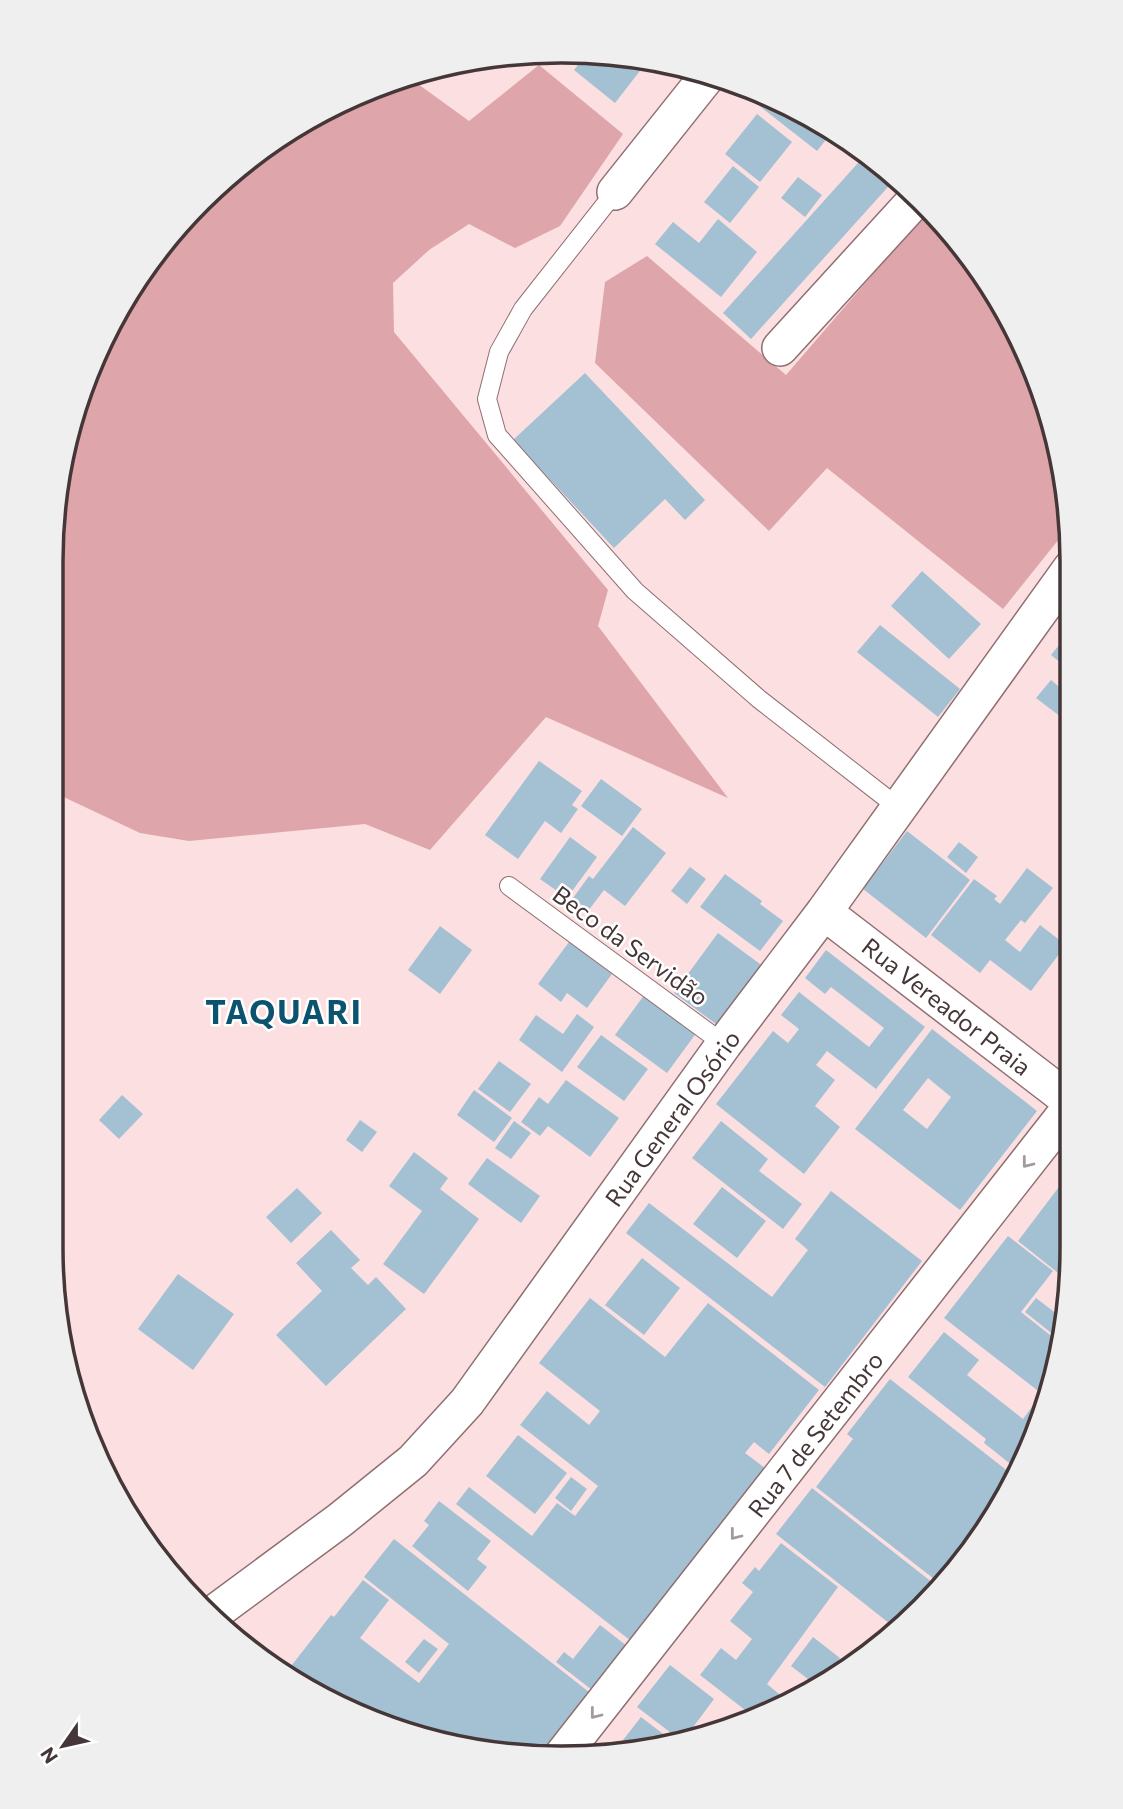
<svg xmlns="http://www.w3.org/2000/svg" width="1123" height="1809" font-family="Commissioner,sans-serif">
	<rect width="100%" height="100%" fill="#fcdfe1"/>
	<path fill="#dea5aa" d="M539,65L623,134L560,226L515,248L469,224L429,250L393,283L394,332L608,590L598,626L728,798L546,717L430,850L365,824L189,841L140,833L53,792L55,495L89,366L156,251L224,178L306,119L397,78L407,76L469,121Z
		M929,209L946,225L1004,306L1055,429L1071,524L1003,609L827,468L769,531L595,363L605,282L647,256L786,375Z"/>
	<path fill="#a3c1d2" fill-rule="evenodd" d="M588,52L642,60L646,63L615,103L574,70Z
		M765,95L787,103L833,131L817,151L757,104Z
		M757,114L792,142L760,182L725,154Z
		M867,153L896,178L751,339L723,313Z
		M733,166L759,187L730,223L704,202Z
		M798,177L822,195L805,217L781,198Z
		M718,219L757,252L721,297L655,244L673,222L699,243Z
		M585,373L705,500L685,520L665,499L614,548L513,440Z
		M922,571L981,624L949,659L891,606Z
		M880,625L960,689L938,717L857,652Z
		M1071,630V671L1051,655Z
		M1051,680L1070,696V713L1065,720L1036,698Z
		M539,761L582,791L572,805L578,809L561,833L545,821L518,859L485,835Z
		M601,779L642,809L622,836L581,806Z
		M633,827L666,853L625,906L604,890L588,911L573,898L589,876L593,879Z
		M907,831L970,880L926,938L863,889Z
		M570,837L597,857L567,898L540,879Z
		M959,842L978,857L966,873L947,857Z
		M690,867L706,879L687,904L671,891Z
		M1027,868L1053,888L1025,923L1021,920L1005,940L1020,952L1040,925L1066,945L1031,991L990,960L980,973L931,935L974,879L997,896L994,899L1000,904Z
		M725,874L762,901L760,904L783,921L760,951L700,907Z
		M440,926L472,950L440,994L408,970Z
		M718,933L764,967L720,1027L674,993Z
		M569,942L612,974L587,1008L567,993L561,1002L538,984Z
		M826,950L925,1027L876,1089L827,1051L816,1065L835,1080L815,1106L840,1127L804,1174L716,1104L773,1031L788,1043L799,1029L781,1015L799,992L869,1047L884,1028L831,987L825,994L805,978Z
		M645,994L697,1032L667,1073L615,1035Z
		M577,1014L594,1027L562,1072L519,1040L536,1015L563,1034Z
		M932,1029L1037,1111L960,1210L855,1129ZM928,1078L951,1097L927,1129L903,1110Z
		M601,1035L648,1069L624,1101L577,1067Z
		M499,1061L531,1084L510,1112L478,1089Z
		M566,1080L619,1118L590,1157L548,1126L540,1136L521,1122L539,1097L548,1104Z
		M474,1090L512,1118L494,1142L457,1115Z
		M122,1095L143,1114L119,1139L99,1120Z
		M360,1120L377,1132L362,1152L346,1140Z
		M514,1121L531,1133L511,1159L495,1148Z
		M721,1121L768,1159L759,1171L802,1204L783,1229L692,1158Z
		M414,1152L448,1178L440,1189L479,1219L424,1294L383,1264L422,1211L389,1186Z
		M487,1158L540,1196L521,1223L468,1184Z
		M1068,1175V1268L1062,1276L1018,1241Z
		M722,1187L766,1221L737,1258L693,1224Z
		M297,1188L322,1213L291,1243L266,1217Z
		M831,1191L922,1261L825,1387L626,1233L649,1203L772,1297L808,1250L795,1239Z
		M331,1230L360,1260L351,1268L368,1285L376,1277L406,1309L326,1386L276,1335L322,1291L296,1263Z
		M1008,1236L1053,1271L1021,1312L1060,1343L1046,1397L944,1318Z
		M642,1258L680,1288L644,1335L605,1305Z
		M178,1274L234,1314L193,1370L138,1329Z
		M590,1298L665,1357L708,1303L819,1390L769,1454L754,1442L745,1453L765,1468L631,1641L456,1504L469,1487L532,1536L557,1503L575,1516L598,1486L520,1425L547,1391L589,1425L600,1411L539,1363Z
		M1036,1298L1066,1321L1055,1336L1025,1312Z
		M944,1332L979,1360L967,1375L1023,1419L1037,1400L1044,1405L1034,1443L1018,1470L984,1443L986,1439L908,1377Z
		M890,1379L1014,1476L998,1505L938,1582L816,1487L853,1439L847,1434Z
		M518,1435L567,1473L535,1514L486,1476Z
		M571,1477L587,1489L571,1511L555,1498Z
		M812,1488L933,1583L914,1608L894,1627L776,1534Z
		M439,1501L491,1541L477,1559L487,1567L468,1591L412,1546L429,1525L424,1521Z
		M394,1539L589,1692L540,1755L398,1731L277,1672L251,1647L254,1644L288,1670L331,1615L334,1617L363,1580L389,1600L360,1638L419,1683L449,1644L364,1577Z
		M781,1543L838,1587L767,1684L779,1694L766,1711L754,1717L700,1675L721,1648L736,1660L752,1639L730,1621L753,1592L742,1583L755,1567L759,1571Z
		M600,1625L627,1646L592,1690L556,1662L564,1652L573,1659Z
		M813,1637L840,1658L817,1686L791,1666Z
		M424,1639L438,1649L419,1673L405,1662Z
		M670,1665L714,1699L685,1738L679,1739L637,1707Z
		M641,1717L671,1740L616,1749Z"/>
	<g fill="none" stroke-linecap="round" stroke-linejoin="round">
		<defs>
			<path id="service" d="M615,192L523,309L499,352L487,399L497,435L635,591L759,699L899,808
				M509,886L724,1044"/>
			<path id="minor" d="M615,192L709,74
				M780,348L917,198
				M824,912L1069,1100
				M214,1613L340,1520L413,1461L467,1402L724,1044L824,912L1071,568
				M560,1758L1069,1109"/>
		</defs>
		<use href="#service" stroke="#8f6f72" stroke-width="20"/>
		<use href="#minor" stroke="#8f6f72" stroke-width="38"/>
		<use href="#service" stroke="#fff" stroke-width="18"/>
		<use href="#minor" stroke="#fff" stroke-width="35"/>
	</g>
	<defs><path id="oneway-chevron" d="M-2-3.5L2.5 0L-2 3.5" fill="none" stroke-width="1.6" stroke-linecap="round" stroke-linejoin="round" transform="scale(1.75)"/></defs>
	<g stroke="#a29b9c">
		<use href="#oneway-chevron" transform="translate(1027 1163) rotate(128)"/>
		<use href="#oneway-chevron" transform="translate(735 1535) rotate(128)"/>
		<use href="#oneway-chevron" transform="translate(595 1714) rotate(128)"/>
	</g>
	<g text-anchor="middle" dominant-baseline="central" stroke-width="5" stroke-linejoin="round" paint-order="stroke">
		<g font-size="24" fill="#453738" stroke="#fff">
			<text transform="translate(631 945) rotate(36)">Beco da Servidão</text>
			<text transform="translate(947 1006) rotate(38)">Rua Vereador Praia</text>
			<text transform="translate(672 1118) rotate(-54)">Rua General Osório</text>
			<text transform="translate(815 1434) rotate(-52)">Rua 7 de Setembro</text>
		</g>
		<g font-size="32" font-weight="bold" letter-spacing="2" fill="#0c5370" stroke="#fff">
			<text x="284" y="1011">TAQUARI</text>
		</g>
	</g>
	<path d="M0 0H1123V1809H0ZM561 63H562A498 498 0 0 1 1060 561V1248A498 498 0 0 1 562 1746H561A498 498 0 0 1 63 1248V561A498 498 0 0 1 561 63Z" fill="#f0efef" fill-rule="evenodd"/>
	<path fill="none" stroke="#453738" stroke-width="3.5" d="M561 63H562A498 498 0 0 1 1060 561V1248A498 498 0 0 1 562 1746H561A498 498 0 0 1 63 1248V561A498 498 0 0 1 561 63Z"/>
	<g transform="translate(63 1746) rotate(236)" stroke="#ffffff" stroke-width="5" paint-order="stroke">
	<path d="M0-5L12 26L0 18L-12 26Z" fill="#453738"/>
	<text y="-10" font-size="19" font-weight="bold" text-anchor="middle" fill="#453738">N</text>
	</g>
</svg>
